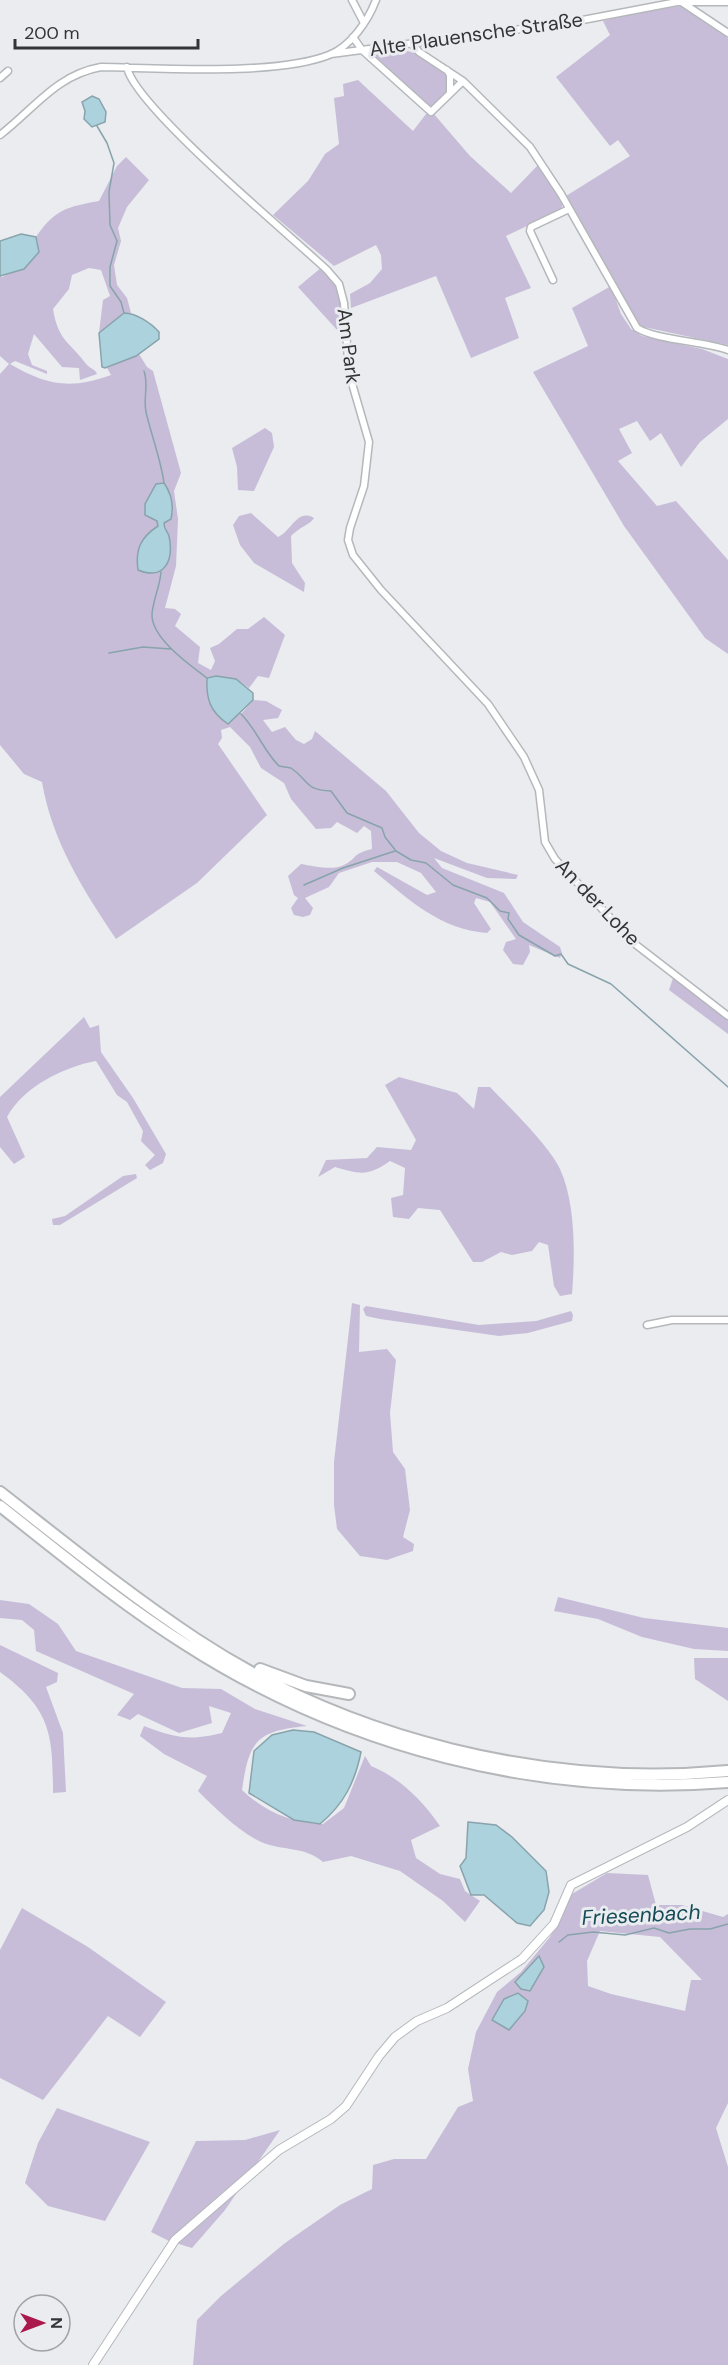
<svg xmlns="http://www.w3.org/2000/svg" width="728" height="2365" font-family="'DM Sans',sans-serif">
	<rect width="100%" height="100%" fill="#eaecf0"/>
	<path fill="#c7bdd8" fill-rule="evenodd" d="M682,6L728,38V345L639,326L631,318L608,271L566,196L630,156L618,140L610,146L556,77L610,35L603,21L644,11Z
		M397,48L415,53L446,72L448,90L431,107L373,56V52Z
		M358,80L413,131L426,114L433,113L470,156L511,193L539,164L563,202L561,210L506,236L531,288L505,298L519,338L471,358L436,276L351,308L350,294L370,283L382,269L381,255L376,245L334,266L273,215L308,181L325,154L339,144L334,98L344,96L343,84Z
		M126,157L149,180L127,207L118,228L121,241L114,265L117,285L127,298L131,313H124L99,333L103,300L110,296L101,270L89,268L72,275L69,289L53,309C58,341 70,342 87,365C91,369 95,369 97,374L80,380L79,368L62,367L34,334L28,354L32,365L47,371V374L15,361L10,364C46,385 70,390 111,375L107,368L139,354L147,367L153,371L181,473L174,491L178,519L176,566L165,608L175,609L181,614L175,626L200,647L198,663L211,670L215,661L210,648L219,644L237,629H248L264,617L285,635L269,678L258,676L249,688L236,679L241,714L253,700L266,701L282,710L278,718L263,720L272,732L285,727L296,740L304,744L312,739L315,731L386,791L419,833L441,851L467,863L518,875L516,879L487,878L434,858L442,868L504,893L523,922L560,947L562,953L560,958L529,945L530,952L523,965L513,964L503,950L506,942L516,939L490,902L476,898L474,903L491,929L487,933C441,930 408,899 374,871L377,867L427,895L436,892L421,873L397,862H372L339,873L329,887L305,898L313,908L310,915L303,917L294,915L291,908L298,898L294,895L288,876L301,864C313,866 333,871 344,865C358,858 351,854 372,849L371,831L364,826L357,833L337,822L331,828L316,829L291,799L284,783L261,768L250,747L230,727L221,730L222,738L218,744L267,815L197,883L116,939C83,890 52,841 42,782L24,774L0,745V374L9,364L0,356V276L3,277L38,243L36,237C55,209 67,207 99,201L117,166ZM169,490L173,512L164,523L169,554L166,566L157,521Z
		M322,267C341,289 342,303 343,331H338L298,287Z
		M611,286L621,314L631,329L642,336L702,349L728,359V419L700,442L681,467L661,433L650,441L637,421L619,429L632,453L618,461L657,506L676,501L728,560V654L705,638L624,526L533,372L588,346L572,308Z
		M265,428L272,433L274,447L254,491L238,490L237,467L232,448Z
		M251,513L278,537C291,532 297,508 314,518C311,524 298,528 291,536L292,563L305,583L304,592L254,563L240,545L233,525L239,516Z
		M673,978L728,1020V1034L669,990Z
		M84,1017L90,1028L99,1025L101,1052L133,1098L166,1154L163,1163L150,1170L145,1165L155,1155L141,1141L143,1131L127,1102L117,1095L96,1061C64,1067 24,1086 7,1117L25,1157L14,1164L0,1147V1097Z
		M399,1077L457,1093L474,1109L478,1087H490C509,1107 549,1145 560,1169C576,1204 575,1256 572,1294L560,1296L554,1286L548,1245L539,1242L532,1251L512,1255L501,1252L482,1262H473L440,1210L418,1208L409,1219L393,1217L391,1198L403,1195L405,1168L390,1161C367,1177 360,1174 335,1167L318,1177L326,1160L367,1158L377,1147L411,1150L416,1140L385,1085Z
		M136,1174L137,1178L60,1225H53L52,1219L65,1216L123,1176Z
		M352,1303L360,1305L359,1352L387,1349L396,1360L390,1413L393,1452L405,1469L410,1510L403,1537L414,1544L413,1551L387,1560L360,1556L337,1529L334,1505V1462Z
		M366,1306L479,1325L536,1321L571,1311L573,1315L572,1321L528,1333L499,1336L380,1319L366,1316L363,1309Z
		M558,1597L644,1618L728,1628V1651L694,1649L642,1637L598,1619L554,1611Z
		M0,1600L29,1604L58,1624L76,1651L182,1688L221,1689L255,1709L307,1726C256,1731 249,1741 242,1790C265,1812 292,1823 323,1824L344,1808L365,1756L371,1766C400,1778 422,1800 440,1826L411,1840L416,1858L440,1874L460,1879L465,1891L480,1901L465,1922L443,1901L400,1871L351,1856L323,1862C305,1846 282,1851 261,1842C238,1831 216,1809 198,1791L207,1776L164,1754L140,1736L144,1726C176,1738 189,1741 222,1733L231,1713L209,1706L212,1723L179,1733L138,1714L130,1720L117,1715L134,1694L36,1651L34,1630L22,1620L0,1618Z
		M0,1645L58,1673L57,1682L46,1687L63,1733L66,1792L53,1793C53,1734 51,1709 0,1672Z
		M694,1658H728V1701L695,1679Z
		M607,1873L648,1875L656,1905H682L723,1917L728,1914V2103L716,2128L728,2167V2365H193L197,2320L221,2296L285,2243L340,2205L372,2189L373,2165L394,2159H426L458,2107L473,2101L468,2069L476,2032L497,1992L521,1972L550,1937L572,1894ZM600,1931L660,1937L702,1980H691L685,2011L611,1994L588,1986L587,1961Z
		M22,1908L88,1947L166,2002L140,2037L108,2016L43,2100L0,2078V1950Z
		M57,2108L150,2142L105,2221L48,2206L25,2183L38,2143Z
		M280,2130L225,2210L192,2248L169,2241L151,2232L196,2141L245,2140Z"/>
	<path fill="#acd3dd" stroke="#88a3ab" stroke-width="1.5" d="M92,96L99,99L106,112L105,122L92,127L84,119L85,111L82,102Z
		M21,234L36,237L39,252L24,269L0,276V241Z
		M124,313C136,313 151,323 159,332V339L136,356L105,368L102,367L99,333Z
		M164,483C171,493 174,506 171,519L164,523C164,530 167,530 169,536C174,560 165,581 138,570C135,549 141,537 158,526L157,521L145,515V504L156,484Z
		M216,676L236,679L253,693V700L228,724C210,712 206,699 207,678Z
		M293,1730L314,1732L361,1752C355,1782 344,1804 320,1824L294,1820L249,1793L254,1751L272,1735Z
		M468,1822L496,1825L512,1837L546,1871L549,1892L544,1910L530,1926L517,1923L484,1895H471L460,1866L466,1858Z
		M539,1956L544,1967L530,1991L521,1989L515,1982Z
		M518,1993L528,2001L525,2011L509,2030L492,2020L504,1999Z"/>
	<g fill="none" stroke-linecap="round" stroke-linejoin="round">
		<path stroke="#88a3ab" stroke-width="1.5" d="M97,126L107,143L114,163L109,192L110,225L117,241L110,267V286L121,302L124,313
			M144,371C149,385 143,398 146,412C151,434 161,460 164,483
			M161,572C160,586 153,600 152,614C151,638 190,665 207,678
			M109,653L143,647L171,649
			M241,714C257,730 263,750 279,766L291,768C310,781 304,790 331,791L347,813L382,828L385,837L396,851L411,860L426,863L453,885L487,898L500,911L509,913L508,919L519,935L555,956L561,954L568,964L611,984L728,1087
			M304,885L343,868L395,851
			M559,1942L568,1935L593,1932L625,1935L654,1928L669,1933L690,1929H710L728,1924"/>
		<defs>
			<path id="minor" d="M352,0L364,23
				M683,3L728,33
				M353,37L362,50L431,112L463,81
				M412,44L419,52L463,81L530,147L561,194L637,328C656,340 703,341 728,350
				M331,54L567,23L677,2H728
				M127,67C133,105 291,236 327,270L339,284L344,303L349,373L369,442L364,486L350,528L348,540L353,555L381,590L488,704L524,757L539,790L545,842L555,859L635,944L728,1016
				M447,70L450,75V92
				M0,78L8,71
				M0,135C34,109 56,75 101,67C161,68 275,76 329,55C351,46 368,21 376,0
				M553,280L530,231L531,227L569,209
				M647,1325L672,1320H728"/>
			<path id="tertiary" d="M93,2365L175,2240L279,2150L331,2119L346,2106L379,2056L395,2037L417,2021L447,2008L522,1959L554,1924L571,1885L687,1827L728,1800"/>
			<path id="motorway" d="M0,1492C64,1542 128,1594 196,1639C349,1740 546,1788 728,1771
				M0,1506C60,1553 120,1603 185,1644C345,1747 538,1797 728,1782
				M260,1669L306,1686L349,1694"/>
		</defs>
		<use href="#minor" stroke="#b5b8bb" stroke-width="9"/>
		<use href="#tertiary" stroke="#b5b8bb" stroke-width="10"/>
		<use href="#motorway" stroke="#b5b8bb" stroke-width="14"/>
		<use href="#minor" stroke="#fff" stroke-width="6"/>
		<use href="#tertiary" stroke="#fff" stroke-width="8"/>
		<use href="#motorway" stroke="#fff" stroke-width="10"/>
	</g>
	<g text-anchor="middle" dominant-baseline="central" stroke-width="6" stroke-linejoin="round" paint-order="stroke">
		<g font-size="20" fill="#333435" stroke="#eaecf0">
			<text transform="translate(476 34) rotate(-8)">Alte Plauensche Straße</text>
			<text transform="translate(349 346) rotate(83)">Am Park</text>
			<text transform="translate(598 902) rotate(46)">An der Lohe</text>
		</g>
		<g font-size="21" font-style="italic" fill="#144b56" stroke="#eaecf0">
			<text transform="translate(641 1915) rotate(-3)">Friesenbach</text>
		</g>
	</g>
	<g transform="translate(42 2323) rotate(90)"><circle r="28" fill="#eaecf0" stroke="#a1a2a5" stroke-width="1.5"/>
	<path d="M0-4.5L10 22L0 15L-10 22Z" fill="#ab184b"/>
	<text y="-9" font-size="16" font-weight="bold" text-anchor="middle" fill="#333435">N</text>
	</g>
	<path d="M15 39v9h183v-9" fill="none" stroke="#333435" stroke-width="3"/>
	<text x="24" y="39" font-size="18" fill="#333435" stroke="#eaecf0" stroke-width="4.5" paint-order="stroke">200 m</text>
</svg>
